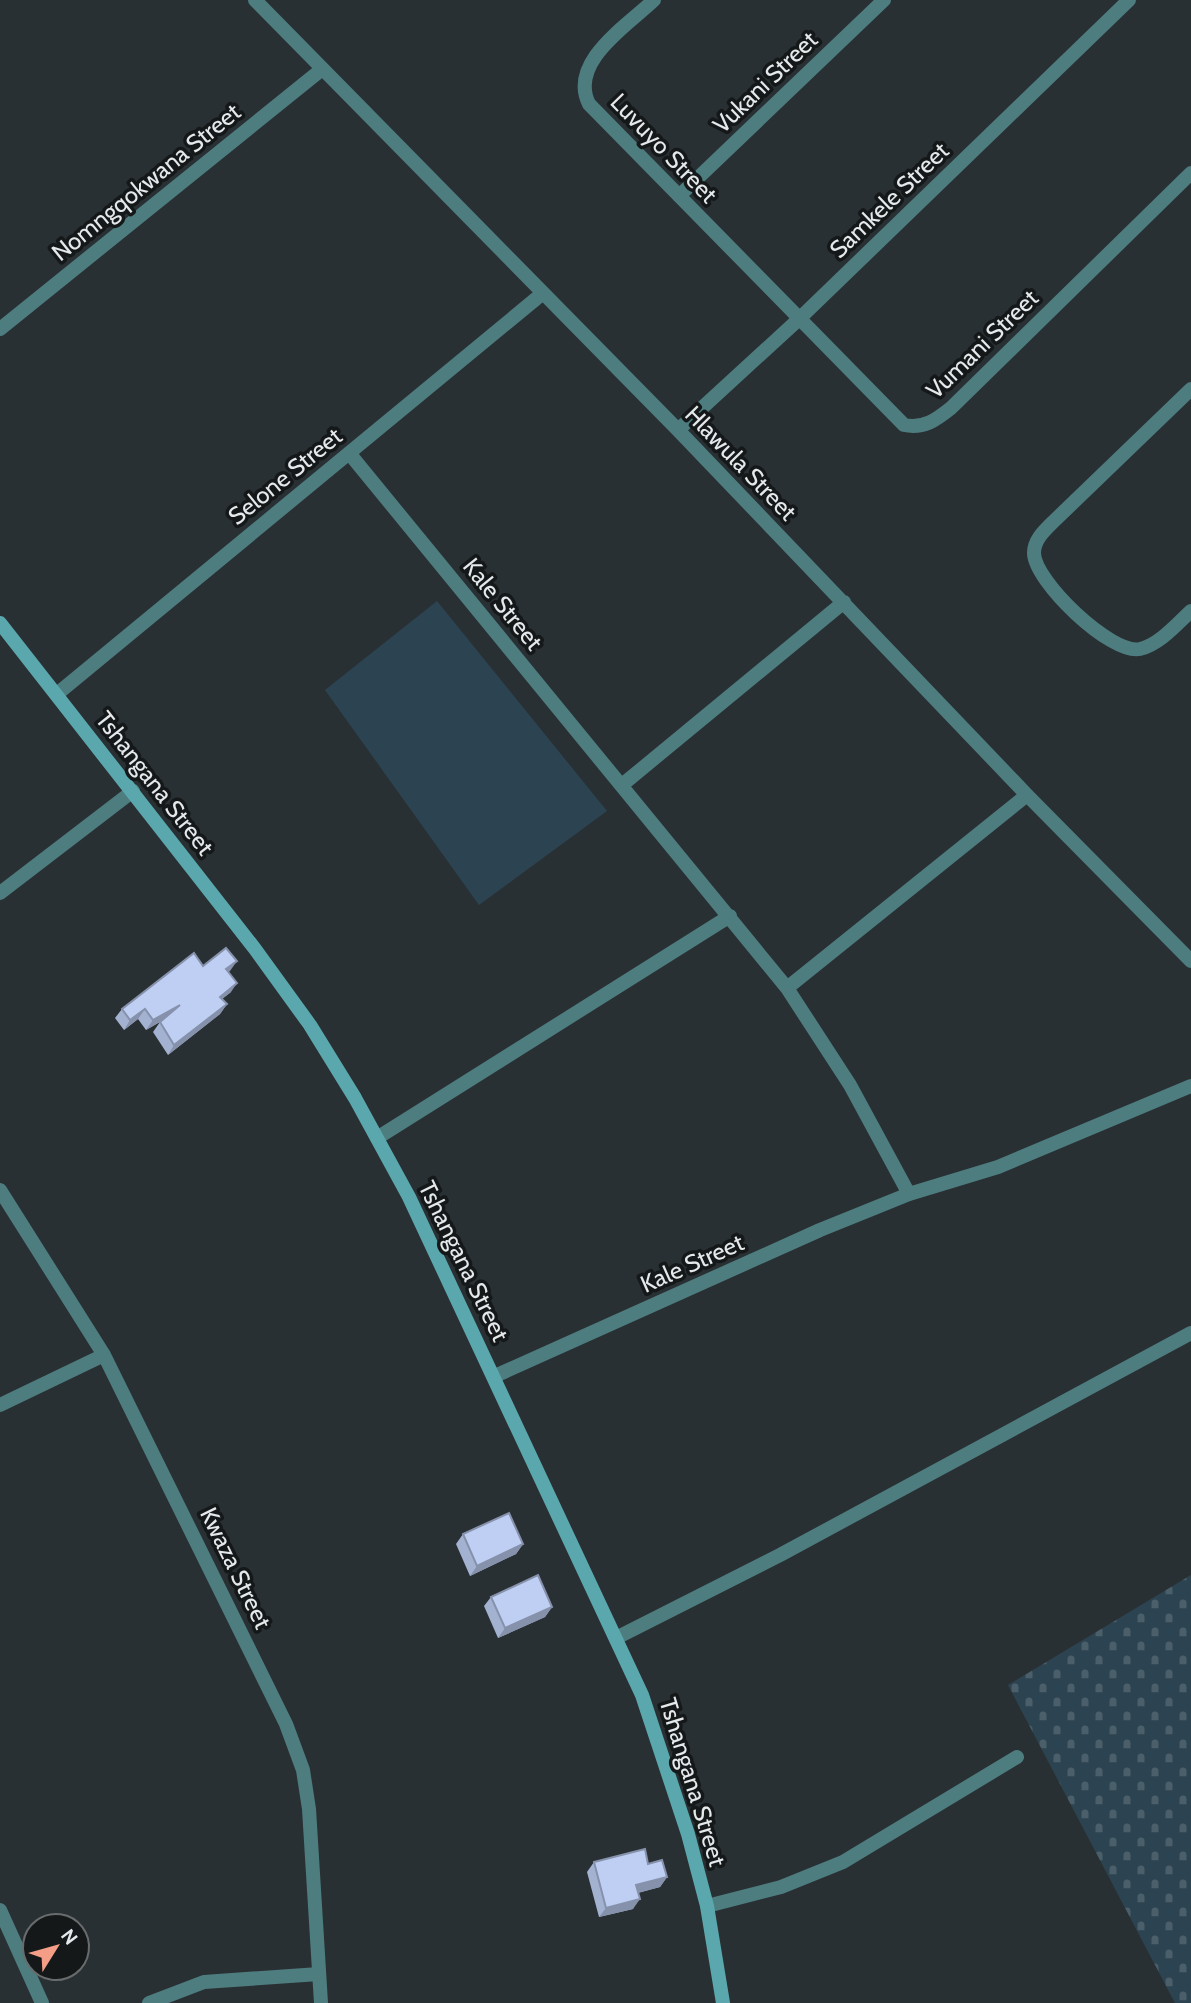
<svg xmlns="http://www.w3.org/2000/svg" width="1191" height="2003" font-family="Cabin,sans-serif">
	<defs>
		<pattern id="cemetery-stones" width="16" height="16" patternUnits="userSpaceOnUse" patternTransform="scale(1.75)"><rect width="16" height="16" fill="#2c4451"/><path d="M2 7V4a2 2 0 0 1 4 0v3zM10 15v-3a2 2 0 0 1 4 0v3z" fill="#4a5f6a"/></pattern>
	</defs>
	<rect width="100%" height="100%" fill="#293034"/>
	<path fill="url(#cemetery-stones)" d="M1191,1575V2003H1175L1008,1685Z"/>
	<path fill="#2c4451" d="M437,601L607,811L479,905L325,690Z"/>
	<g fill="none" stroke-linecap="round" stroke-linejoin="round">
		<path stroke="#4e7d7f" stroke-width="14" d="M255,0L678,430L1027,795L1191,961
			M654,0C628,25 568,62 589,104L904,425C924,429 936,420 951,408L1191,173
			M679,196L884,0
			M0,329L321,70
			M1191,389L1053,522C1044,531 1034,540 1034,553C1034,581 1111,655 1140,649C1159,645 1177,624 1191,611
			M678,430L799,319L1129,0
			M349,453L787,988L850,1085L909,1194
			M57,694L543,293
			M622,785L844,602
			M0,893L133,791
			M787,988L1027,795
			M377,1138L730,916
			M0,1190L104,1355L286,1724L303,1770L309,1809L321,2003
			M495,1376L820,1230L909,1194L998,1167L1191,1086
			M0,1405L104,1355
			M616,1638L780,1555L1191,1333
			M707,1906L781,1887L843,1862L1017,1757
			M0,1910L42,2003
			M149,2003L204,1982L319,1974"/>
		<path stroke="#5aa8ad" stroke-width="14" d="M0,623L255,949L310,1025L355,1098L409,1197L642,1695L688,1834L707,1906L723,2003"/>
	</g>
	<path fill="#a4b2d2" d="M229,972L231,992L222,999L227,1004L220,1014L168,1055L153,1032L160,1022L146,1030L138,1019L124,1030L115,1018L122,1009Z
		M463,1534L523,1544L516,1554L470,1576L456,1544Z
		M491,1597L552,1607L545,1617L498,1638L484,1606Z
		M594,1862L648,1864L667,1877L660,1887L638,1893L633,1909L599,1917L587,1872Z"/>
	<path fill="#8691ab" d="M237,961L230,971L220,979L226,969Z
		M237,983L231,992L213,1006L220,997Z
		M227,1004L220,1014L168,1055L174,1045Z
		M180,1005L173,1014L146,1030L153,1020Z
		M145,1009L138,1019L124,1030L130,1020Z
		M523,1544L516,1554L470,1576L477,1566Z
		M552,1607L545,1617L498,1638L505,1628Z
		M667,1877L660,1887L629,1895L636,1885Z
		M640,1899L633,1909L599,1917L606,1908Z"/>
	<path fill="#bfcff4" stroke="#8691ab" stroke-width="2" d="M226,948L237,961L226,969L237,983L220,997L227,1004L174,1045L160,1022L180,1005L153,1020L145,1009L130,1020L122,1009L194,953L203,966Z
		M509,1513L523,1544L477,1566L463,1534Z
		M538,1575L552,1607L505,1628L491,1597Z
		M645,1849L648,1864L662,1860L667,1877L636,1885L640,1899L606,1908L594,1862Z"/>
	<g text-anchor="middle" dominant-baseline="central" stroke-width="7" stroke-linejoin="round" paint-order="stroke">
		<g font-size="24" fill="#e5e9ec" stroke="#151819">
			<text transform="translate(765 82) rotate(-44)">Vukani Street</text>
			<text transform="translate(664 148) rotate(46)">Luvuyo Street</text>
			<text transform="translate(146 182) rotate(-39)">Nomngqokwana Street</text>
			<text transform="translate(889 200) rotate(-44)">Samkele Street</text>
			<text transform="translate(982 344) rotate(-44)">Vumani Street</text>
			<text transform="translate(741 463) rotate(46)">Hlawula Street</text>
			<text transform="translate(285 476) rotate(-39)">Selone Street</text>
			<text transform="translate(503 604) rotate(51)">Kale Street</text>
			<text transform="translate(155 783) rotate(52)">Tshangana Street</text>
			<text transform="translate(464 1261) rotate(64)">Tshangana Street</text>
			<text transform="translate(692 1263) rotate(-24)">Kale Street</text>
			<text transform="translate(236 1568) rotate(64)">Kwaza Street</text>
			<text transform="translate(693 1782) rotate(73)">Tshangana Street</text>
		</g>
	</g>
	<g transform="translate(56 1947) rotate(53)"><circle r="33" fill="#151819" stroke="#686c6d" stroke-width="2"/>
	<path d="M0-5L12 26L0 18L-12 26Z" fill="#f49e87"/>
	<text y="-10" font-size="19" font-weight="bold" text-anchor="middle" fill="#e5e9ec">N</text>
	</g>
</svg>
